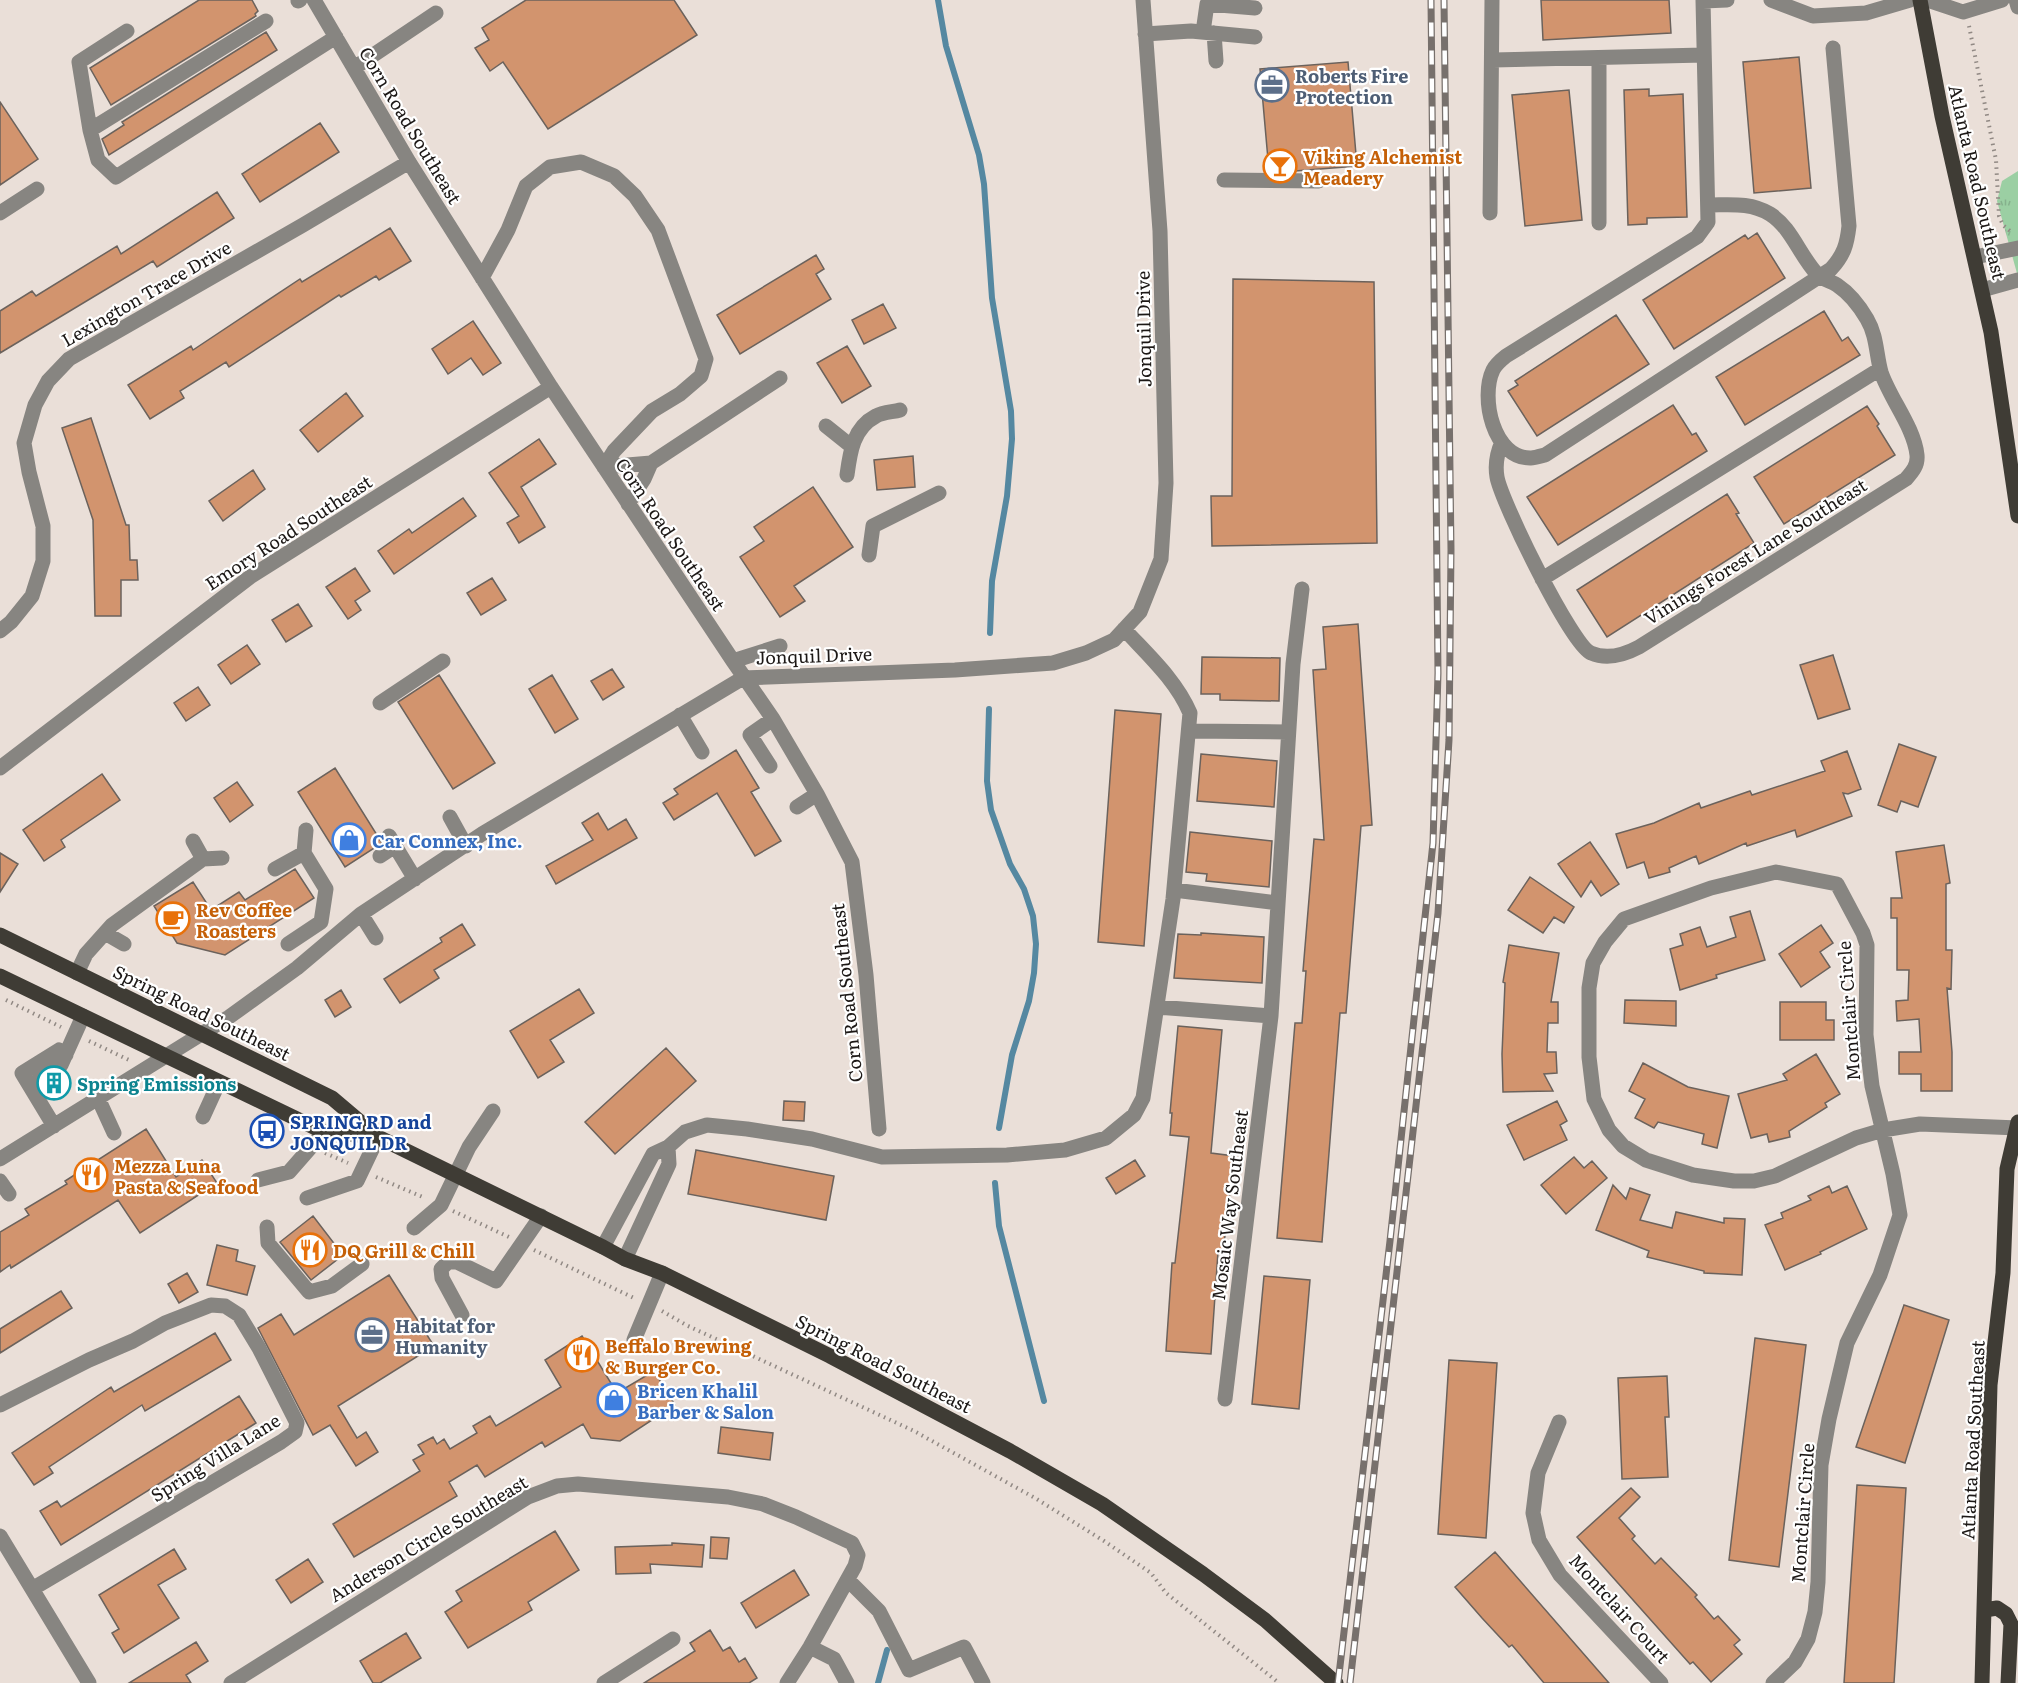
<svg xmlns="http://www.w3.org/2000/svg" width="2018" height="1683" font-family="Literata,serif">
	<defs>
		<pattern id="grass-tufts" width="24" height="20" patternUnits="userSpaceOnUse" patternTransform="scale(1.5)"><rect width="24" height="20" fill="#9bcfa3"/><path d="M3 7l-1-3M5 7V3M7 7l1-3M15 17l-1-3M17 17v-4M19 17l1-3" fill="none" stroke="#85b18c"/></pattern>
	</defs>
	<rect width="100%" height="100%" fill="#eadfd8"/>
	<path fill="url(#grass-tufts)" d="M2018,171V277L1997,201L2002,181Z"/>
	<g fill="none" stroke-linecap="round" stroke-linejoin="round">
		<path stroke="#5588a1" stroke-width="6" d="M938,0L946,46L979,155L984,184L992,298L1011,411L1012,439L1007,496L992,581L990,633
			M989,709L987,781L991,810L1010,864L1024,889L1033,916L1036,944L1034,973L1029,1001L1012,1055L999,1128
			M995,1183L999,1226L1044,1401
			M878,1683L887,1650"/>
	</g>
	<path fill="#d2946e" stroke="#6b625c" stroke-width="1.5" d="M199,0H252L258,11L255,14L256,16L111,105L90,68Z
		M526,0H674L697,35L548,129L503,62L490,71L475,48L489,40L482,28Z
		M1541,0H1669L1671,33L1543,40Z
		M266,32L277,50L109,155L102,139L124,125L122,122Z
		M1799,57L1811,188L1754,193L1743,62Z
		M1348,62L1357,166L1295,171H1269L1260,69Z
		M1649,89V96L1683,94L1687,217L1647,218V224L1628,225L1624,90Z
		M1569,90L1582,220L1525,226L1512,95Z
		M0,102L38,159L0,185Z
		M320,123L339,152L260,202L242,174Z
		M217,192L234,218L157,267L153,261L0,353V311L32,291L36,296L117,246L121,254Z
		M390,228L411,261L379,280L376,276L341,297L339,295L229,367L226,362L180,391L184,398L150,419L128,385L191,346L193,350L300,279L302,282Z
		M1757,233L1785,278L1674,349L1643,300L1745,235L1748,239Z
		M816,255L824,269L816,274L831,299L740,354L717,315Z
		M1233,279L1374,282L1377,543L1212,546L1211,496H1232Z
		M883,304L896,328L864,344L852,320Z
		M1824,311L1842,341L1848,337L1860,355L1745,425L1716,377Z
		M1616,315L1649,364L1537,436L1508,391L1518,385L1515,381Z
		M473,321L501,363L483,375L471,358L448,374L432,349Z
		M847,346L871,386L842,403L817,363Z
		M346,393L363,416L318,452L300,430Z
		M1673,405L1692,435L1696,433L1707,451L1558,545L1527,497Z
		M1867,406L1879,424L1877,426L1895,455L1784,524L1754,477Z
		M91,418L126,525H129L130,560H137L138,580H121V616H95L93,520L62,428Z
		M539,439L556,464L521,487L545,527L519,543L507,523L519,516L489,473Z
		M913,456L915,487L877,490L874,460Z
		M253,470L265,489L223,521L209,501Z
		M813,487L853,547L794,586L805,601L780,617L740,557L764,541L754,527Z
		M1727,494L1739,513L1736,514L1754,543L1607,637L1577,590Z
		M463,498L476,516L394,574L378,551L409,529L412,533Z
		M355,568L370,591L355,601L361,610L348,619L326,587Z
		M492,578L506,600L481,615L467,593Z
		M298,604L312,626L286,642L272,620Z
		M1358,624L1372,825L1361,826L1346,1013H1340L1322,1242L1277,1238L1295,1023H1302L1306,971H1303L1314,839L1324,840L1313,670L1326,669L1323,627Z
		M247,645L260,664L231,684L218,665Z
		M1833,655L1850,709L1818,719L1800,665Z
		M1202,657L1280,658L1279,701L1220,700V694H1201Z
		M612,669L624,687L603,700L591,681Z
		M439,675L495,763L453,789L398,702Z
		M552,675L578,719L555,733L529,689Z
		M198,687L210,705L186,721L174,703Z
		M1115,710L1161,714L1144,946L1098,942Z
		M1899,744L1936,757L1918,807L1901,801L1897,812L1878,805Z
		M736,750L759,788L751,792L781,841L755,856L717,793L674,820L663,803L678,794L674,789Z
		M1847,751L1861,789L1848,794L1843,793L1852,816L1797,837L1795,830L1747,846L1746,843L1699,864L1696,856L1669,868L1670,872L1649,878L1644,862L1627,868L1616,834L1654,823L1699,803L1701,808L1750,791L1752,795L1825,771L1821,761Z
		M1201,754L1277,761L1274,807L1197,801Z
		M335,768L382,843L345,867L298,792Z
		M102,774L120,800L61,840L65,847L44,861L23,830Z
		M237,782L253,805L230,822L214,798Z
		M598,813L608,830L626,819L637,838L556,884L546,866L593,840L582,823Z
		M1190,832L1272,841L1269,887L1206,881L1207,874L1186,872Z
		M1590,842L1619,884L1601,896L1591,881L1581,897L1558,864Z
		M1944,845L1950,883L1946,884V950H1952L1951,989L1947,988L1952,1052V1091H1921V1074H1899V1052H1921L1919,1019L1897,1021L1896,1001L1908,1000L1909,970H1897V918H1891V898H1902L1896,852Z
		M0,853L18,864L0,892Z
		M295,869L314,898L225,955L177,943L154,906L193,882L211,910L239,892L245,900Z
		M1530,877L1574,907L1564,923L1554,917L1543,933L1508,910Z
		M1750,911L1765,960L1716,975L1717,978L1680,990L1670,949L1683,945L1680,934L1700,927L1707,947L1736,937L1730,917Z
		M462,924L475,945L434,970L439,978L400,1003L384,979L442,942L440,938Z
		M1821,925L1833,943L1820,952L1830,967L1801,987L1779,954Z
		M1201,933L1264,937L1262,983L1174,978L1178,934L1201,935Z
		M1509,945L1559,953L1551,1002H1558V1023H1548L1547,1052H1556L1557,1073L1544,1074L1553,1091L1503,1092L1502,1054L1505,983L1503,982Z
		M579,989L594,1013L550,1040L564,1062L538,1078L510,1031Z
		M341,990L351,1007L335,1017L325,1000Z
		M1625,1000L1676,1001V1026L1624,1023Z
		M1780,1002H1826V1020H1834V1040H1780Z
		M1178,1026L1222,1030L1211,1153L1234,1156L1223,1253L1218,1252L1211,1354L1166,1351L1172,1263H1175L1189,1137L1170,1135L1172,1113H1170Z
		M666,1048L696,1081L615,1154L585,1122Z
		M1816,1054L1840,1094L1825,1103L1827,1107L1789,1131L1790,1137L1769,1142L1767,1134L1751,1138L1738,1094L1787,1080L1783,1074Z
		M1643,1063L1688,1087L1729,1096L1717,1148L1702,1144L1704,1134L1658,1122L1654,1128L1635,1118L1645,1099L1629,1091Z
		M784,1101L805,1102L804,1121L783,1120Z
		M1557,1101L1567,1121L1560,1125L1567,1140L1524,1160L1507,1125Z
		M146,1129L176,1177L202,1160L217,1183L140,1233L118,1200L11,1268L10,1265L0,1272V1232L29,1215L25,1209L67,1184L65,1181Z
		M696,1150L834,1176L826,1220L688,1194Z
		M1574,1157L1584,1168L1592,1161L1607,1178L1566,1214L1541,1185Z
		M1135,1160L1145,1176L1116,1194L1106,1178Z
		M1613,1185L1626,1199L1630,1188L1650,1195L1640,1220L1672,1228L1676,1212L1724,1223V1218L1745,1219L1742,1275L1704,1273V1271L1647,1257L1649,1251L1596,1230Z
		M1829,1186L1832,1193L1847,1186L1867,1229L1820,1252L1821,1254L1785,1270L1765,1225L1783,1218L1781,1213L1811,1200L1808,1196Z
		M313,1216L343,1255L311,1280L280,1242Z
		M217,1245L238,1250L236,1261L255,1266L247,1295L207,1285Z
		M187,1273L198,1292L179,1303L168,1284Z
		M389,1275L434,1346L338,1406L357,1438L366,1432L378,1452L356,1466L330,1425L313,1435L258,1328L281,1314L294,1335Z
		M1264,1276L1310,1280L1299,1409L1252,1404Z
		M61,1291L72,1308L0,1353V1329Z
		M1904,1305L1949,1320L1905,1463L1856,1447Z
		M215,1333L231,1360L145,1411L142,1405L49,1467L53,1473L34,1485L12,1453L111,1387L114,1392Z
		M582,1336L617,1393L654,1371L675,1405L620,1441L591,1438L583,1424L545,1447L542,1442L485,1477L477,1465L449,1482L457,1496L354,1557L333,1524L420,1471L413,1460L424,1454L418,1445L433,1437L437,1444L444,1439L450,1449L477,1433L473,1426L490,1416L496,1426L561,1387L545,1360Z
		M1755,1338L1806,1345L1779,1567L1729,1560Z
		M1449,1360L1497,1363L1486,1538L1438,1534Z
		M1667,1376L1669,1417H1665L1668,1477L1622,1479L1618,1378Z
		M239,1396L256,1423L61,1545L40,1511L57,1501L61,1507Z
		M721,1427L773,1433L770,1460L718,1453Z
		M1857,1485L1906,1488L1894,1683H1844Z
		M1631,1488L1640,1497L1619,1518L1635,1536L1632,1539L1655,1564L1661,1558L1697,1595L1695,1597L1714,1619L1718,1616L1740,1640L1734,1645L1742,1654L1711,1682L1693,1662L1690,1664L1577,1537Z
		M555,1531L579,1570L528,1602L532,1610L468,1648L445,1612L462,1601L456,1591Z
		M711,1537L729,1538L727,1559L710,1558Z
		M672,1543L704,1545L702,1567L650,1564L651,1573L616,1574L615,1547L672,1545Z
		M174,1549L186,1569L158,1585L179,1618L124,1653L112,1633L119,1629L99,1595Z
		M1495,1552L1609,1683H1544L1512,1645L1509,1647L1482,1618L1455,1587Z
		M308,1559L323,1582L291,1603L276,1580Z
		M794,1570L809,1595L756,1628L741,1603Z
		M710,1630L723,1651L730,1647L739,1662L745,1658L757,1678L749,1683H644L695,1651L690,1643Z
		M406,1633L421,1658L380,1683H373L360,1661Z
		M196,1642L208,1661L186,1675L191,1683H129Z"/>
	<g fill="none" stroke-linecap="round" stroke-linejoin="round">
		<path stroke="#918984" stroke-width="4" stroke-dasharray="1.5 4.5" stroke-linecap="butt" d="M1969,26L1996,160L1999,216L2003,225L2011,232
			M6,1000L61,1027
			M89,1041L129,1060
			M325,1153L348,1163
			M376,1177L425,1198
			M453,1211L509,1237
			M534,1250L636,1299
			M662,1311L686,1325L914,1431L1035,1498L1104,1541L1151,1573L1166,1593L1279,1683"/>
		<path stroke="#878581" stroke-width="15" d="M314,0L409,162L551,387L733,661L773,719L817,794L852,862L866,975L879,1129
			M1703,0L1708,222L1697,237L1506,356C1501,360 1496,364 1493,370C1480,397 1493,459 1531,458C1535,458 1541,456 1545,455L1831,269C1844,255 1847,244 1849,226L1833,48
			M1771,0L1813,16L1866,13L1910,0
			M1927,0L1963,12L2002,0
			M2016,0L2018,7
			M298,1L300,0
			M1703,1L1727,0
			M266,21L90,130L98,160L116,177L336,37
			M1203,32L1207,4L1255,8
			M1214,33L1216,61
			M1145,34L1191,31L1255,37
			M1599,58V223
			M1493,60L1704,55
			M354,68L436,13
			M90,130L79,62L127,31
			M1224,180L1319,181
			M0,213L37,189
			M1490,213L1492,0
			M1975,257L2018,248
			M482,278L508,230L526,186L550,167L581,162L614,176L635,196L658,230L706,359L701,376L680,394L652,411L614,451L604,467
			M1982,290L2018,280
			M826,426L851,446
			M1502,442C1497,453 1495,465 1497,477C1501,501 1572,646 1591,653C1607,660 1624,655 1639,647L1906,479C1913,471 1918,465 1917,455C1914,427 1890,399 1881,372C1876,354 1877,336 1867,319C1860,307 1849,293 1837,285C1831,281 1823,280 1817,274C1800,256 1791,227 1770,214C1750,202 1730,205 1708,205
			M604,467L651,463L780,378
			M847,475C850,452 853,428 876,416C883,412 893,412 900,410
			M628,504L644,479L651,463
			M869,555L873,526L939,493
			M1542,579L1880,369
			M0,631L11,622L32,596L43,561V526L29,472L24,443L35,405L48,381L69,359L303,225L409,162
			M733,661L780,646
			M380,703L443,661
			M680,715L702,752
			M1189,731L1288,732
			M770,766L750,735L773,719
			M0,768L250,577L551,387
			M797,807L817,794
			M450,817L466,846
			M389,836L415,879
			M193,841L203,859
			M380,856L395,846
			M275,869L304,853
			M1174,890L1278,903
			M361,914L376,938
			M105,933L124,944
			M288,944L321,922L326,889L304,853L306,830
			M77,973L86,954L112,925L203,859L222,858
			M1157,1007L1271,1016
			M30,1086L61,1065L83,1016
			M98,1098L114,1133
			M203,1117L219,1082
			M54,1126L22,1073L59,1050L66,1055
			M0,1159L229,1017L297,968L361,914L482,834L743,678L955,670L1053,663L1086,653L1114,640L1140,612L1161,559L1166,483L1160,231L1143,0
			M258,1180L289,1172L324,1132
			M0,1181L9,1194
			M307,1198L357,1181L378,1137
			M267,1227L268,1243L309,1292L332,1286L362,1264
			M414,1228L441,1205L469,1147L493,1111
			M603,1247L653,1154L668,1147L685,1132L707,1125L747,1129L812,1139L882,1157L1007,1155L1065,1150L1106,1138L1134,1115L1143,1098L1173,899L1190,713C1176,680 1148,655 1124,629
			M625,1259L669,1164L668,1147
			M462,1315L442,1278L441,1269L448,1262H457L496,1281L541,1216
			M634,1340L662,1273
			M1225,1399L1271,1016L1293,664L1302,589
			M0,1405L89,1360L133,1341L165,1323L211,1305L225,1306L239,1315L259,1348L297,1423L295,1432L281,1442L32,1589
			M1559,1422L1538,1473L1533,1513L1539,1540L1560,1575L1661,1683
			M0,1536L89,1683
			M848,1580L879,1611L909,1670L964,1647L983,1683
			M810,1647L834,1659L847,1683
			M231,1683L528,1497L557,1486L578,1484L728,1497L763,1504L796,1517L852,1543L858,1555L855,1566L810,1647L787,1683
			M604,1683L673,1639
			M1773,1683L1795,1662L1808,1639L1815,1612L1818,1582L1821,1465L1829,1419L1847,1343L1880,1275L1900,1215L1893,1174L1872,1086L1866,1035L1867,945L1863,933L1837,884L1776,872L1711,888L1624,919L1605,942L1593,963L1589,988V1057L1594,1099L1609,1130L1623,1146L1646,1160L1693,1175L1734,1181H1754L1775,1176L1856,1138L1883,1130L1920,1124L2018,1128"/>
		<path stroke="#3f3c35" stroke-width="15" d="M1920,0L1942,116L1991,332L2018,516
			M0,935L332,1098L378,1137L603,1247L625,1259L662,1273L830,1356L1010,1451L1102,1504L1203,1574L1265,1620L1336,1683
			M0,976L324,1132L378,1137
			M1985,1610L1997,1608L2006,1614L2011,1624L2008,1683
			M1982,1683L1990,1385L2003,1273L2007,1169L2018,1122"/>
		<defs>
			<path id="rail" d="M1338,1683L1390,1241L1433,843L1438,673L1431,0
				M1350,1683L1438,913L1449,740L1451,550L1444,0"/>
		</defs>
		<use href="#rail" stroke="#77706c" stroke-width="7"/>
		<use href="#rail" stroke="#fff" stroke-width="4.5" stroke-dasharray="14" stroke-linecap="butt"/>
	</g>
	<defs>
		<symbol id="office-ring" viewBox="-11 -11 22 22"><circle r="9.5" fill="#fff" stroke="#5c6f8a" stroke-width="1.5"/><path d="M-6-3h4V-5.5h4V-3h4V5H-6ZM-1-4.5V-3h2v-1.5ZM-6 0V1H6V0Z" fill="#5c6f8a"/></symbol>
		<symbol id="bar-ring" viewBox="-11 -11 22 22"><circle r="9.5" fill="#fff" stroke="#e8710a" stroke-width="1.5"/><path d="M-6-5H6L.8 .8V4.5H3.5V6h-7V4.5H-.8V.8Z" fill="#e8710a"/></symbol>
		<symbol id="shop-ring" viewBox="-11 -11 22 22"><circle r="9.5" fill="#fff" stroke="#3f7fe0" stroke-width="1.5"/><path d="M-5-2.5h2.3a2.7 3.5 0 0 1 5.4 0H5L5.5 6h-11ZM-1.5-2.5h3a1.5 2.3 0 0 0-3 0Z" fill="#3f7fe0"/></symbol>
		<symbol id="cafe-ring" viewBox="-11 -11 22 22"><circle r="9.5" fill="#fff" stroke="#e8710a" stroke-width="1.5"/><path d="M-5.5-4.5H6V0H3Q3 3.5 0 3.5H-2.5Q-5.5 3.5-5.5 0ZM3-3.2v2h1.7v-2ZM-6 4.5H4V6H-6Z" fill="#e8710a"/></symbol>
		<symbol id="building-ring" viewBox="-11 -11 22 22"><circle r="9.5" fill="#fff" stroke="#0f9aa8" stroke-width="1.5"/><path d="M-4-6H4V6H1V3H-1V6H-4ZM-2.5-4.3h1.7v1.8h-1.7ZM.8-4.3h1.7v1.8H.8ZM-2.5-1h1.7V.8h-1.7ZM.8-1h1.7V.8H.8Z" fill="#0f9aa8"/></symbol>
		<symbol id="bus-ring" viewBox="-11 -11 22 22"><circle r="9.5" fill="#fff" stroke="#1a4fb4" stroke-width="1.5"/><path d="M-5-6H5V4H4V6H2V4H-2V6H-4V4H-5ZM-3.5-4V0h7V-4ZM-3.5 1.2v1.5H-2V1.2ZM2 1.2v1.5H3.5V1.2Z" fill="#1a4fb4"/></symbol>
		<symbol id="restaurant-ring" viewBox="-11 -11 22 22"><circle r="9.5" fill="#fff" stroke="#e8710a" stroke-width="1.5"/><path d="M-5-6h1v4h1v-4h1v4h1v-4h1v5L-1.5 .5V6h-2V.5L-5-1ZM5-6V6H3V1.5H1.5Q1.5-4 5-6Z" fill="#e8710a"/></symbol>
	</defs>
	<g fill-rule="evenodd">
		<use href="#office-ring" x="1253" y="66" width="38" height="38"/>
		<use href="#bar-ring" x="1261" y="147" width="38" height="38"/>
		<use href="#shop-ring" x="330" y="821" width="38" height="38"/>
		<use href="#cafe-ring" x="154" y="900" width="38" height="38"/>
		<use href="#building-ring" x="35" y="1064" width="38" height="38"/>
		<use href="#bus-ring" x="248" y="1112" width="38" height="38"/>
		<use href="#restaurant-ring" x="72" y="1156" width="38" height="38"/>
		<use href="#restaurant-ring" x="291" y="1231" width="38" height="38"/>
		<use href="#office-ring" x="353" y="1316" width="38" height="38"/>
		<use href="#restaurant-ring" x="563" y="1336" width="38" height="38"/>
		<use href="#shop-ring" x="595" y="1381" width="38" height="38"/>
	</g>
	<g text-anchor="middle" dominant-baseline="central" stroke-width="4.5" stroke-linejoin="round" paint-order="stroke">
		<g font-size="18" font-weight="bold" fill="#4e5e75" stroke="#fff" text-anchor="start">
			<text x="1295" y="75">Roberts Fire<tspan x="1295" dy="21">Protection</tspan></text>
			<text x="395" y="1325">Habitat for<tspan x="395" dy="21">Humanity</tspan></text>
		</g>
		<g font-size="18" fill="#1c1816" stroke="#fff">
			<text transform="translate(411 125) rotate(59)">Corn Road Southeast</text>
			<text transform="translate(1978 182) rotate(77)">Atlanta Road Southeast</text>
			<text transform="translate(146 293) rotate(-30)">Lexington Trace Drive</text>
			<text transform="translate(1143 329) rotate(-91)">Jonquil Drive</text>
			<text transform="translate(288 532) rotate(-33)">Emory Road Southeast</text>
			<text transform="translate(671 534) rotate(56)">Corn Road Southeast</text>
			<text transform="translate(1755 551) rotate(-32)">Vinings Forest Lane Southeast</text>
			<text transform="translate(814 655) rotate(-2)">Jonquil Drive</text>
			<text transform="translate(846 993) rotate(-96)">Corn Road Southeast</text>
			<text transform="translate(1848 1011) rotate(-94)">Montclair Circle</text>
			<text transform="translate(202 1012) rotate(26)">Spring Road Southeast</text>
			<text transform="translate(1229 1205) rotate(-83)">Mosaic Way Southeast</text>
			<text transform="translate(884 1363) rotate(27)">Spring Road Southeast</text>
			<text transform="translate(1972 1440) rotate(-87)">Atlanta Road Southeast</text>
			<text transform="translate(215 1457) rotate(-32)">Spring Villa Lane</text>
			<text transform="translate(1802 1513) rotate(-86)">Montclair Circle</text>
			<text transform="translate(428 1538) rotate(-31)">Anderson Circle Southeast</text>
			<text transform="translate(1620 1608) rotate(48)">Montclair Court</text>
		</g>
		<g font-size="18" font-weight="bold" fill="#c56008" stroke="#fff" text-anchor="start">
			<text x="1303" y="156">Viking Alchemist<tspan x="1303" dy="21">Meadery</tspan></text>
			<text x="196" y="909">Rev Coffee<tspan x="196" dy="21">Roasters</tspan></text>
			<text x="114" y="1165">Mezza Luna<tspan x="114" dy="21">Pasta &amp; Seafood</tspan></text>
			<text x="333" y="1250">DQ Grill &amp; Chill</text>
			<text x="605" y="1345">Beffalo Brewing<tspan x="605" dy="21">&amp; Burger Co.</tspan></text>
		</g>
		<g font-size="18" font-weight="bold" fill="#366cbe" stroke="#fff" text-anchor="start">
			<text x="372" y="840">Car Connex, Inc.</text>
			<text x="637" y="1390">Bricen Khalil<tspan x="637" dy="21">Barber &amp; Salon</tspan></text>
		</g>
		<g font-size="18" font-weight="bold" fill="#0d838f" stroke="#fff" text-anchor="start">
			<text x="77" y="1083">Spring Emissions</text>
		</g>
		<g font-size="18" font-weight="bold" fill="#164399" stroke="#fff" text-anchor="start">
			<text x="290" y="1121">SPRING RD and<tspan x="290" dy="21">JONQUIL DR</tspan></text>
		</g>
	</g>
</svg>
